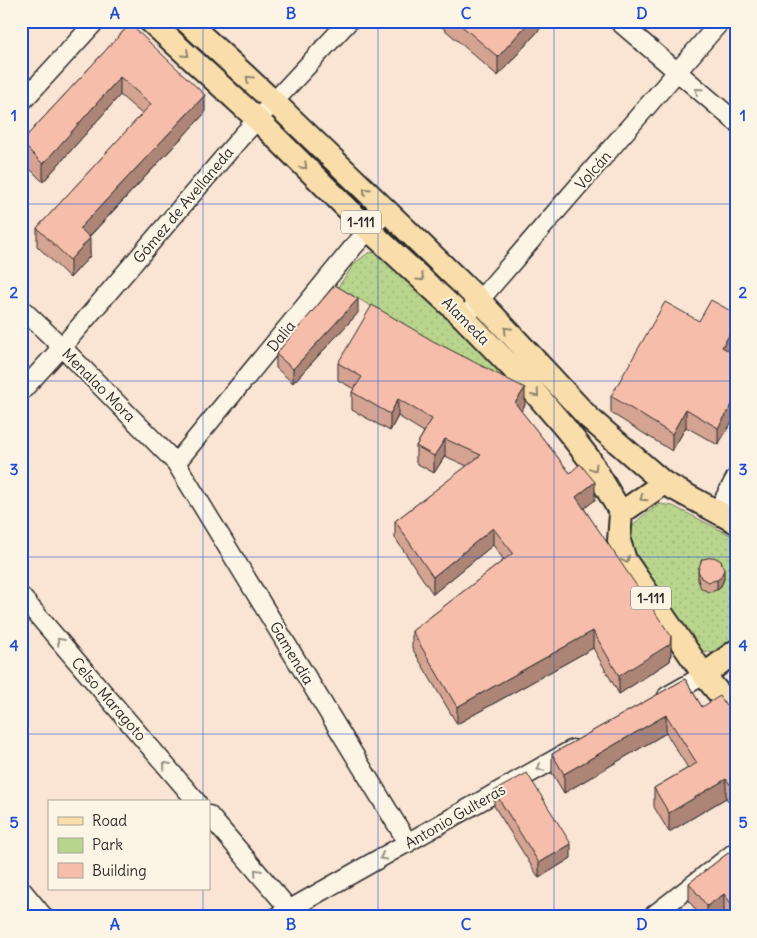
<svg xmlns="http://www.w3.org/2000/svg" width="757" height="938" font-family="Delius,sans-serif">
	<defs>
		<pattern id="green-dots" width="8" height="8" patternUnits="userSpaceOnUse" patternTransform="scale(1.25)"><rect width="8" height="8" fill="#b9d58d"/><path d="M2 2h.1M6 6h.1" fill="none" stroke="#9fb77a" stroke-width="1.8" stroke-linecap="round"/></pattern>
	</defs>
	<rect width="100%" height="100%" fill="#fae4d3"/>
	<filter id="ink" filterUnits="userSpaceOnUse"><feTurbulence type="fractalNoise" baseFrequency=".02" numOctaves="2"/><feDisplacementMap in="SourceGraphic" scale="10" xChannelSelector="R" yChannelSelector="G"/><feConvolveMatrix kernelMatrix="1 2 1 2 8 2 1 2 1" color-interpolation-filters="sRGB"/></filter>
	<g filter="url(#ink)">
		<path fill="url(#green-dots)" stroke="#72805c" d="M384,251L499,369L509,386L338,287L355,263L368,253Z
			M660,504L673,506L736,538V639C721,651 714,655 696,649L628,541C632,520 643,516 660,504Z"/>
		<g fill="none" stroke-linecap="round" stroke-linejoin="round">
			<defs>
				<path id="minor" d="M618,21L736,122
					M21,103L96,21
					M21,308L62,347L176,463L408,843
					M471,310L721,21
					M21,392L62,347L241,137L349,21
					M176,463L354,246L387,211
					M717,512L736,477
					M21,596L197,802
					M667,696L704,675
					M209,815L289,909L303,917
					M21,889L44,917
					M276,917L573,749
					M651,917L736,851"/>
				<path id="major" d="M150,21L258,120L369,230L464,318L525,381L566,429L590,460L621,513L619,541L625,560L704,675L736,714
					M186,21L275,103L480,301L588,417L664,483L736,522
					M621,513L664,483
					M704,675L736,651"/>
			</defs>
			<use href="#minor" stroke="#2b2b2b" stroke-width="21"/>
			<use href="#major" stroke="#2b2b2b" stroke-width="26"/>
			<use href="#minor" stroke="#fcf5e5" stroke-width="18"/>
			<use href="#major" stroke="#f9deab" stroke-width="22"/>
		</g>
		<path fill="#d4a392" stroke="#2b2b2b" d="M435,21H547L498,76Z
			M130,24L205,113L89,237L90,256L70,278L37,246V228L142,114L120,95L43,182L21,160V142Z
			M358,313L293,383L276,368V354Z
			M699,321L736,341L730,352L718,445L686,427L672,451L611,413V396Z
			M338,363L525,405L521,411L570,473L595,500L584,508L671,653L670,661L619,694L593,648L457,724L412,648V631L504,560L493,545L433,594L395,538V521L467,466L445,456L434,473L416,463V446L424,432L398,416L390,431L352,410V392L354,389L338,380Z
			M698,570L724,579L720,588L717,590L708,592L701,588L698,580Z
			M736,670V691L733,688V672Z
			M685,679L702,707L736,721V811L726,798L669,832L654,807V788L688,768L666,733L564,793L552,773V754Z
			M494,791L571,858L539,878L494,806Z
			M736,847V917H727L724,912L718,917H701L689,901V883Z"/>
		<path fill="#ac8577" stroke="#2b2b2b" d="M530,21H547L498,76V57Z
			M120,77V95L43,182V164Z
			M205,95V113L80,246V228Z
			M90,238V256L70,278V260Z
			M358,299V313L293,383V369Z
			M736,324V341L722,365V347Z
			M525,388V405L515,420V403Z
			M736,398V415L718,445V428Z
			M398,399V416L390,431V414Z
			M686,409V427L672,451V434Z
			M445,439V456L434,473V456Z
			M595,482V500L576,515V497Z
			M493,528V545L433,594V577Z
			M724,570V579L720,588L717,590V580Z
			M593,631V648L457,724V707Z
			M671,636V653L670,661L619,694V676Z
			M666,715V733L564,793V774Z
			M726,779V798L669,832V813Z
			M571,844V858L539,878V863Z
			M724,894V912L718,917H707V906Z"/>
		<path fill="#f6beaa" stroke="#2b2b2b" d="M456,21H530L498,57Z
			M130,24L205,95L80,228L90,238L70,260L37,228L151,104L120,77L43,164L21,142Z
			M335,285L358,299L293,369L276,354Z
			M711,300L736,314V324L722,347L736,355V398L718,428L686,409L672,434L611,396L665,302L699,321Z
			M372,305L433,341L525,388L515,403L570,473L580,464L595,482L576,497L671,636L670,644L619,676L593,631L457,707L412,631L513,553L493,528L433,577L395,521L481,455L445,439L434,456L416,446L432,419L398,399L390,414L352,392L362,377L338,363Z
			M714,557L721,561L724,570L720,578L717,580L708,582L701,578L698,570L702,559Z
			M685,679L702,707L720,696L736,721V792L726,779L669,813L654,788L697,763L666,715L564,774L552,754Z
			M527,773L571,844L539,863L494,791Z
			M736,847V910L724,894L707,906L689,883Z
			M21,900L35,917H21Z"/>
		<defs><path id="oneway-chevron" d="M-2-3.5L2.5 0L-2 3.5" fill="none" stroke-width="1.6" stroke-linecap="round" stroke-linejoin="round" transform="scale(1.25)"/></defs>
		<g stroke="#92846b">
			<use href="#oneway-chevron" transform="translate(186 54) rotate(42)"/>
			<use href="#oneway-chevron" transform="translate(249 79) rotate(-137)"/>
			<use href="#oneway-chevron" transform="translate(304 166) rotate(45)"/>
			<use href="#oneway-chevron" transform="translate(366 191) rotate(-136)"/>
			<use href="#oneway-chevron" transform="translate(421 278) rotate(43)"/>
			<use href="#oneway-chevron" transform="translate(507 330) rotate(-133)"/>
			<use href="#oneway-chevron" transform="translate(536 394) rotate(49)"/>
			<use href="#oneway-chevron" transform="translate(594 468) rotate(59)"/>
			<use href="#oneway-chevron" transform="translate(643 498) rotate(145)"/>
			<use href="#oneway-chevron" transform="translate(626 560) rotate(64)"/>
		</g>
		<g stroke="#949088">
			<use href="#oneway-chevron" transform="translate(698 91) rotate(-140)"/>
			<use href="#oneway-chevron" transform="translate(60 641) rotate(-131)"/>
			<use href="#oneway-chevron" transform="translate(166 765) rotate(-131)"/>
			<use href="#oneway-chevron" transform="translate(540 768) rotate(150)"/>
			<use href="#oneway-chevron" transform="translate(383 857) rotate(151)"/>
			<use href="#oneway-chevron" transform="translate(257 872) rotate(-131)"/>
		</g>
	</g>
	<path fill="none" stroke="#1d4ed8" stroke-width="1" stroke-opacity="0.55" d="M203,21V802M378,21V917M554,21V917M21,204H736M21,381H736M21,557H736M21,734H736M203,889V917"/>
	<g text-anchor="middle" dominant-baseline="central" stroke-width="4" stroke-linejoin="round" paint-order="stroke">
		<g fill="#fcf5e5" stroke="#6a6863" stroke-width="1">
			<rect x="341" y="210.5" width="40" height="23" rx="4"/>
			<rect x="631" y="586.5" width="40" height="23" rx="4"/>
		</g>
		<g font-size="14" font-weight="bold" fill="#2b2b2b">
			<text x="361" y="222">1-111</text>
			<text x="651" y="598">1-111</text>
		</g>
		<g font-size="15" fill="#2b2b2b" stroke="#fcf5e5">
			<text transform="translate(593 170) rotate(-49)">Volcán</text>
			<text transform="translate(183 205) rotate(-50)">Gómez de Avellaneda</text>
			<text transform="translate(466 321) rotate(45)">Alameda</text>
			<text transform="translate(281 336) rotate(-51)">Dalia</text>
			<text transform="translate(99 385) rotate(45)">Menalao Mora</text>
			<text transform="translate(292 653) rotate(59)">Gamendia</text>
			<text transform="translate(109 699) rotate(49)">Celso Maragoto</text>
			<text transform="translate(455 816) rotate(-30)">Antonio Gulteras</text>
		</g>
	</g>
	<rect width="757" height="938" fill="none" stroke="#fcf5e5" stroke-width="55"/>
	<rect x="48" y="800" width="162" height="90" fill="#fcf5e5" stroke="#a8a49b"/>
	<rect x="58" y="817" width="25" height="8" fill="#f9deab" stroke="#a8a49b"/>
	<text x="92" y="826" font-size="15" fill="#2b2b2b">Road</text>
	<rect x="58" y="838" width="25" height="15" fill="#b9d58d" stroke="#a8a49b"/>
	<text x="92" y="850" font-size="15" fill="#2b2b2b">Park</text>
	<rect x="58" y="863" width="25" height="15" fill="#f6beaa" stroke="#a8a49b"/>
	<text x="92" y="876" font-size="15" fill="#2b2b2b">Building</text>
	<rect x="28" y="28" width="702" height="882" fill="none" stroke="#1d4ed8" stroke-width="2"/>
	<g font-size="16" text-anchor="middle" font-weight="bold" fill="#1d4ed8">
		<text x="115" y="19">A</text>
		<text x="291" y="19">B</text>
		<text x="466" y="19">C</text>
		<text x="642" y="19">D</text>
		<text x="14" y="121">1</text>
		<text x="743" y="121">1</text>
		<text x="14" y="298">2</text>
		<text x="743" y="298">2</text>
		<text x="14" y="475">3</text>
		<text x="743" y="475">3</text>
		<text x="14" y="651">4</text>
		<text x="743" y="651">4</text>
		<text x="14" y="828">5</text>
		<text x="743" y="828">5</text>
		<text x="115" y="930">A</text>
		<text x="291" y="930">B</text>
		<text x="466" y="930">C</text>
		<text x="642" y="930">D</text>
	</g>
</svg>
